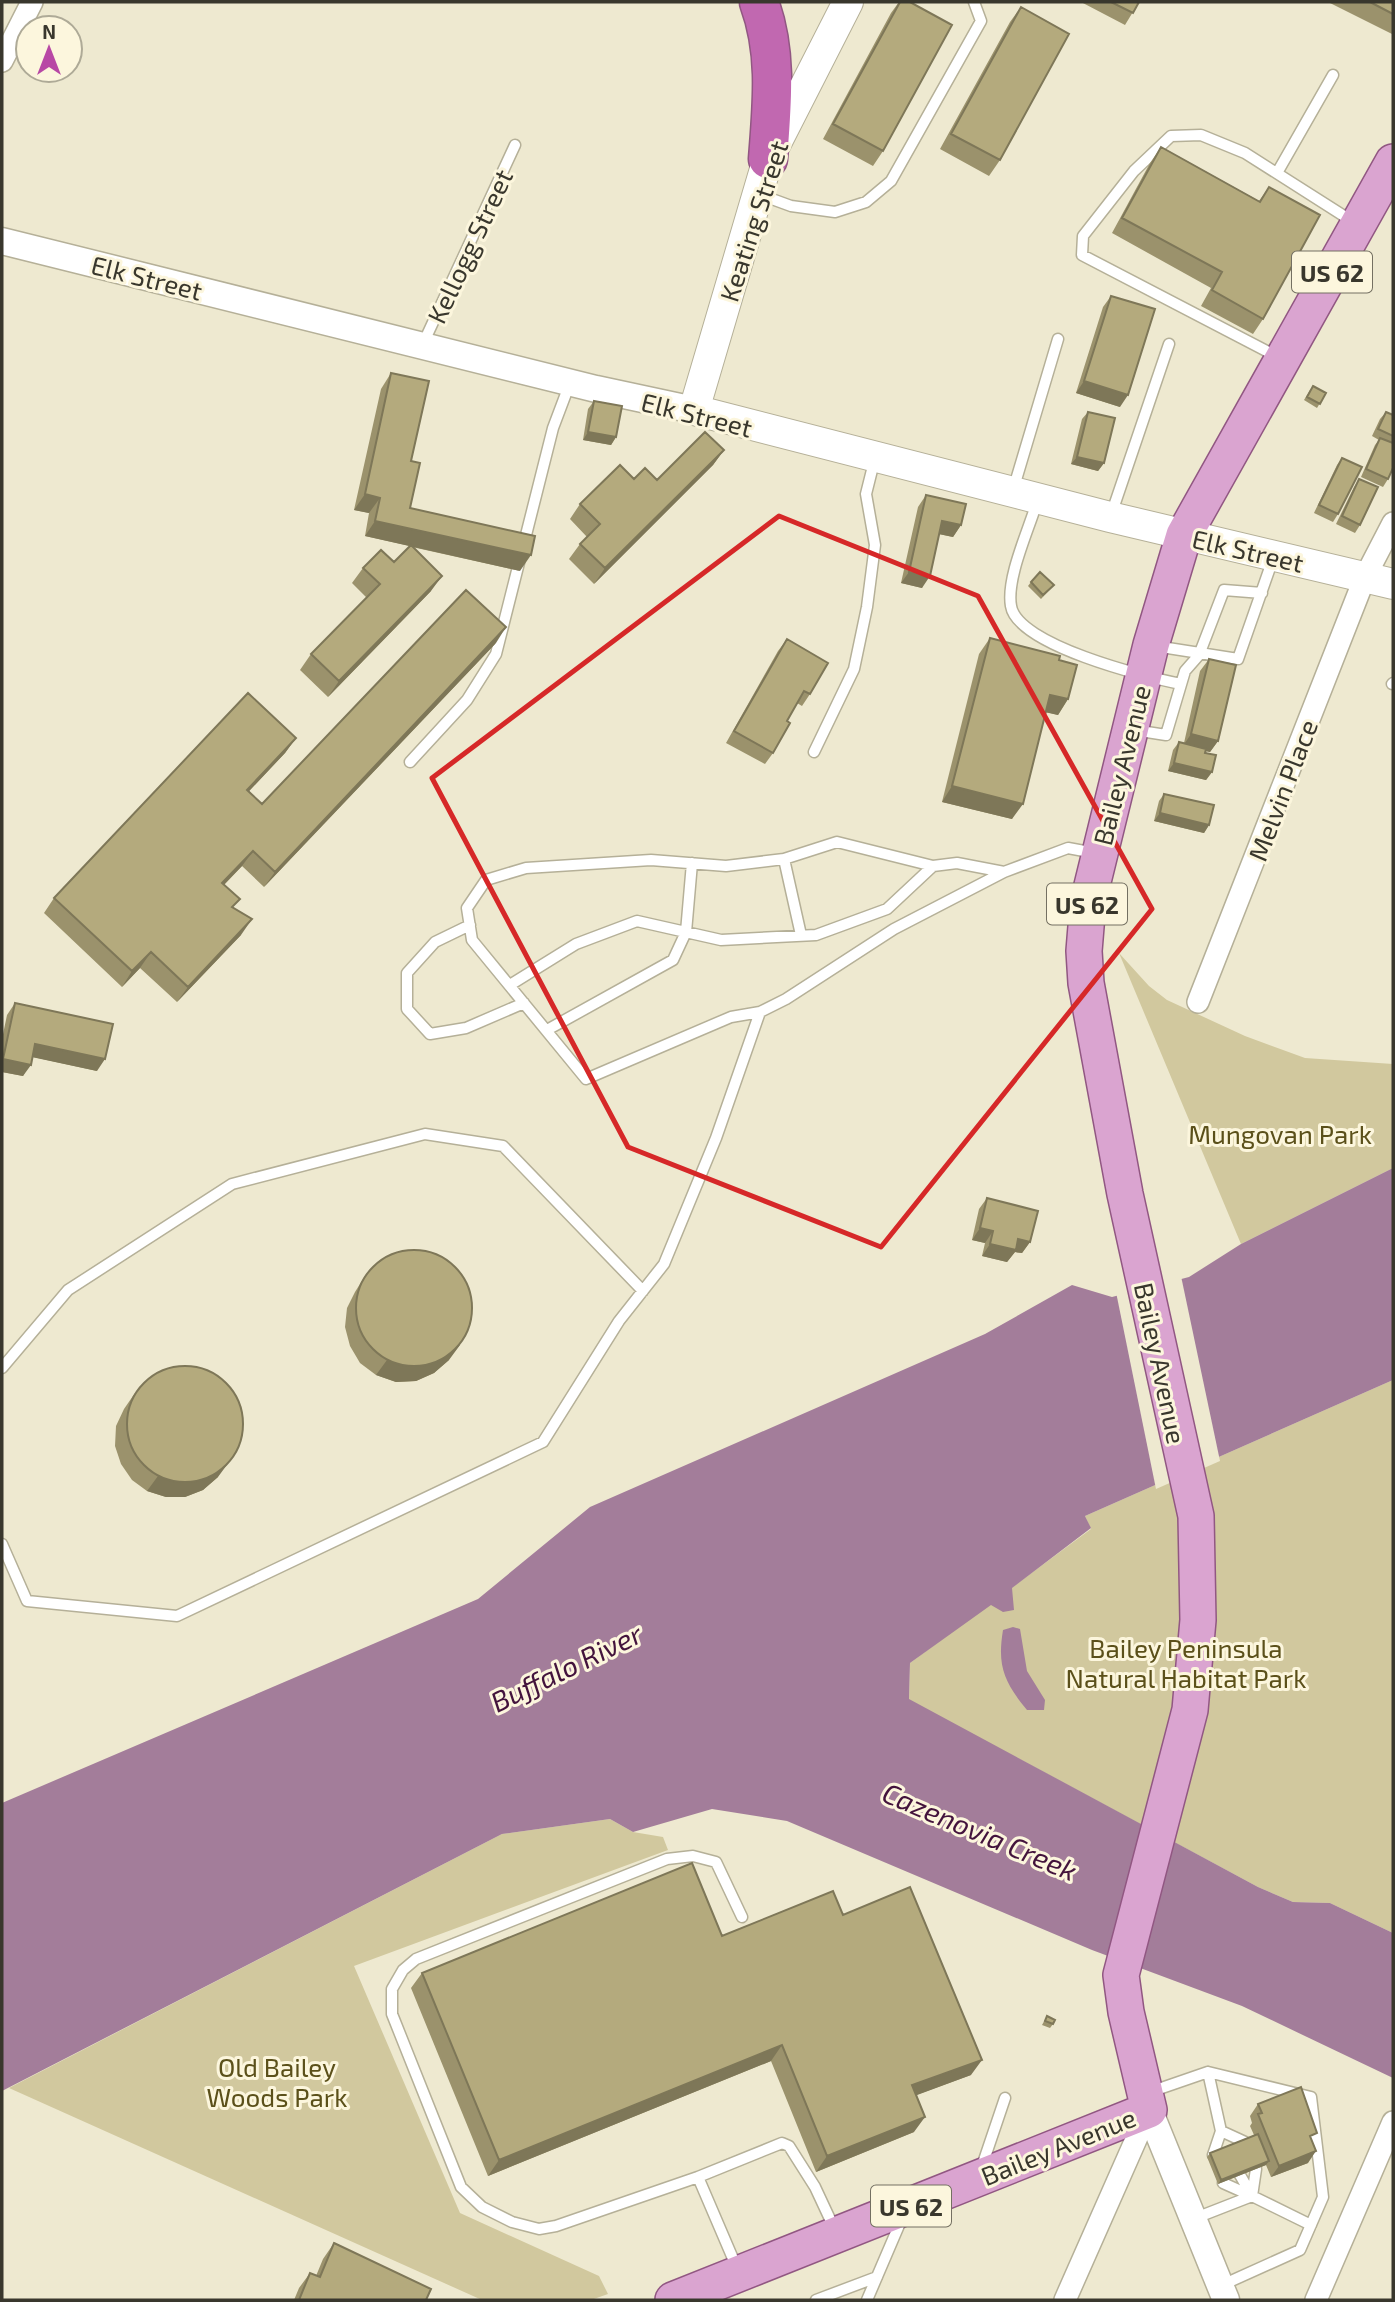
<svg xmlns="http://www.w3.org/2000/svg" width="1395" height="2302" font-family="'Exo 2',sans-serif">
	<rect width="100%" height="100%" fill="#eee9d0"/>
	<path fill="#d1c89e" d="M1119,953L1149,986L1167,1000L1245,1036L1305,1058L1393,1064V1168L1241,1244Z
		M1393,1380V1933L1330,1903L1293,1902L1258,1887L909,1700L910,1663L1091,1529L1085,1516Z
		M610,1819L633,1832L663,1837L668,1850L354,1966L460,2213L599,2276L608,2294L591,2300H482L9,2088L502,1834Z"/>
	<path fill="#a37d9a" d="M1393,1168V1380L1085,1516L1091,1528L1012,1588L1014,1610L1003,1612L991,1605L910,1663L909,1699L1258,1887L1293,1902L1330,1903L1393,1933V2078L1242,2006L1092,1950L787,1821L712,1809L633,1832L610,1819L502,1834L2,2091V1803L478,1599L590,1507L985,1334L1072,1285L1112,1297L1189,1277L1241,1244Z
		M1013,1627L1020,1629L1027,1671L1045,1700L1044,1710H1027C1004,1682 997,1666 1003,1630Z"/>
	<path fill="#eee9d0" d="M1181,1276L1220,1461L1156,1489L1116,1292Z"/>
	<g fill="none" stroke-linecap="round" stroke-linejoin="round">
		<defs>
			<path id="service" d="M1277,173L1333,75
				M761,195L791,206L835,212L866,202L891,181L981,21L974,2
				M422,346L515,145
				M1278,357L1082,255L1083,236L1134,171L1171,136L1201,135L1245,153L1355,223
				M1013,490L1058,339
				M1037,502C1029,529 1006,578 1011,606C1017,645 1145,677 1181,684
				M1111,515L1169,344
				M1155,646L1238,659L1273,559
				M1392,684L1393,683
				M1134,730L1166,735L1185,671L1199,655L1224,590L1262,593
				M814,752L854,669L867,607L875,545L866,494L875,458
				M410,762L467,700L496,654L553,428L570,383
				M784,859L801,935
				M470,925L435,942L407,973V1009L430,1034L466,1028L524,1003
				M510,985L576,944L637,921L721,940L816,935L887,909L933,866
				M760,1012L731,1017L586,1079L472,940L467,908L486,880L526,868L651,860L726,866L784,859L837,842L933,866L957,863L1004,872
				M547,1030L673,960L686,932L692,863
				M2,1368L68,1290L232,1184L425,1134L503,1146L643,1291
				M2,1544L27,1601L177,1616L543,1442L619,1321L664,1264L716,1138L760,1012L786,999L894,929L1004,872L1068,848L1095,853
				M1208,2072L1221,2131L1213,2155
				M1150,2092L1208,2072L1311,2097L1323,2197L1300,2250L1220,2286
				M1221,2131L1245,2142
				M981,2169L1005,2098
				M1240,2175L1252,2196L1311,2225
				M698,2177L556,2226L539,2229L512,2222L482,2207L461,2187L392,2014V1989L403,1970L416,1959L667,1859L693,1856L716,1862L742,1917
				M1252,2196L1256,2169
				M1193,2219L1252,2196L1223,2183
				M737,2268L698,2177L782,2143L789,2146L815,2187L836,2232
				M816,2300L877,2277
				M867,2300L903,2216"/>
			<path id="minor" d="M2,61L32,2
				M1198,1002L1365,577L1393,523
				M1065,2300L1149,2110
				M1316,2300L1393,2122"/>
			<path id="tertiary" d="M2,241L596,389L694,410
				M1149,2110L1226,2300"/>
			<path id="secondary" d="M848,2L768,159L694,410L1110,517L1393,584"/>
			<path id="primary" d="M673,2300L1149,2110L1126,2012L1121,1975L1190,1710L1198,1620L1196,1516L1125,1194L1086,983L1084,951L1088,902L1151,645L1184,535L1393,162"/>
			<path id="motorway" d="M759,2C778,53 772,106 768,159"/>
		</defs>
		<use href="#service" stroke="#b5b098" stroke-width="13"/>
		<use href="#minor" stroke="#b5b098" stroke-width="24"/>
		<use href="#tertiary" stroke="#b5b098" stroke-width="29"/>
		<use href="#secondary" stroke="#b5b098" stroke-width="32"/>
		<use href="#primary" stroke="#915782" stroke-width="38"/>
		<use href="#motorway" stroke="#915782" stroke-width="41"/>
		<use href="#service" stroke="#fff" stroke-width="10"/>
		<use href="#minor" stroke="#fff" stroke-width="21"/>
		<use href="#tertiary" stroke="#fff" stroke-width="26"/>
		<use href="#secondary" stroke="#fff" stroke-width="30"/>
		<use href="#primary" stroke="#daa4d0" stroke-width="35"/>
		<use href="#motorway" stroke="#c168b0" stroke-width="38"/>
	</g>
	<path fill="#9b926c" d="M899,2H910L883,151L873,166L823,139L891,13Z
		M1081,2H1139L1125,25Z
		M1328,2H1393V31L1392,34Z
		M1021,7L1000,160L989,176L940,149L1010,22Z
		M1161,147L1259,201L1269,187L1263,319L1253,334L1201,306L1211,288L1112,233L1150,163Z
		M1111,296L1120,407L1076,393L1103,307Z
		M391,373L411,461L410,508L520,571L412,547L431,591L328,697L300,670L311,654L367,598L352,583L363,568L394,562L410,546L365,536L369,513L354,510L381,389Z
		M1310,390L1326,393L1317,408L1304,400Z
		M594,401L616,437L611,445L583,440L588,409Z
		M1088,412L1104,463L1098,471L1071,464L1082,419Z
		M1386,412L1393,415V468L1388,479L1383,487L1361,477L1375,445L1379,440L1372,436L1380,419Z
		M724,450L713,465L594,584L569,559L580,544L587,537L570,519L580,504L634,479L657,480Z
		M1342,458L1338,514L1333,522L1314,513L1337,465Z
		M1359,479L1360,525L1355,533L1336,524L1354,487Z
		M926,495L961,525L953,537L939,534L922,588L901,583L918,507Z
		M1031,582L1054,585L1041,599L1028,586Z
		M990,638L1059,660L1068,699L1058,715L1046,712L1012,819L942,802L979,654Z
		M787,639L810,694L802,706L797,703L787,721L773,753L765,764L726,743L778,651Z
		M496,643L264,887L242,866L224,885L234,908L241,935L177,1002L140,968L122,987L44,913L54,898L296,738L285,753L249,791L262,804Z
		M1209,659L1218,741L1210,752L1206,751L1212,772L1206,780L1168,771L1173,750L1179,742L1184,743L1200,671Z
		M1164,794L1209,825L1204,833L1154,821L1159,801Z
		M15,1003L97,1071L33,1057L23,1076L2,1072V1039L7,1015Z
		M987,1198L1030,1242L1022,1253L1015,1252L1007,1262L982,1256L985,1243L972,1240L979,1209Z
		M365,1276L449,1360L434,1373L416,1381L396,1382L376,1375L360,1363L350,1346L345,1327L347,1308L355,1292Z
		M135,1393L218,1477L203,1490L185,1497H166L147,1491L132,1480L121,1464L115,1446L116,1426L124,1409Z
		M843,1915L971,2075L916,2095L914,2132L816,2172L771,2061L488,2176L411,1988L422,1973L722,1936Z
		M1047,2016L1053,2024L1050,2028L1042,2025Z
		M1258,2104L1312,2140L1308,2163L1271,2177L1266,2165L1218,2184L1207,2157L1210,2153L1254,2135L1250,2126L1252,2123L1250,2116Z
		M334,2243L426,2300H294L299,2288L310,2273L316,2276L323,2259Z"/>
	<path fill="#7e7758" d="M1084,381L1128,395L1120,407L1076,393Z
		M588,432L616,437L611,445L583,440Z
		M724,450L713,465L594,584L605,568Z
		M1077,457L1104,463L1098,471L1071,464Z
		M365,494L380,498L369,513L354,510Z
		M375,521L531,555L520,571L365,536Z
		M942,521L961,525L953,537L934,533Z
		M909,572L930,576L922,588L901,583Z
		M442,576L431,591L328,697L339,681Z
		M506,627L496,643L264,887L275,872Z
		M1050,695L1068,699L1058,715L1040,711Z
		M1191,734L1218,741L1210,752L1183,746Z
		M296,738L285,753L236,805L247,790Z
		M1174,763L1212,772L1206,780L1168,771Z
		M952,786L1023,804L1012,819L942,802Z
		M1160,813L1209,825L1204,833L1154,821Z
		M253,851L242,866L211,898L222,883Z
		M252,919L241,935L177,1002L188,987Z
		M151,952L140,968L122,987L132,971Z
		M35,1044L105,1059L97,1071L27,1056Z
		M3,1059L31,1065L23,1076L2,1072V1061Z
		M980,1228L993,1231L985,1243L972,1240Z
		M1018,1239L1030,1242L1022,1253L1015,1252L1007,1262L982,1256L990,1244Z
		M460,1345L449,1360L434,1373L416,1381L396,1382L376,1375L387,1360Z
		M229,1462L218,1477L203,1490L185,1497H166L147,1491L158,1476Z
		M782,2045L771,2061L488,2176L499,2160Z
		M982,2060L971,2075L901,2101L912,2085Z
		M925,2117L914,2132L816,2172L827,2156Z
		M1316,2151L1308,2163L1271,2177L1279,2166Z
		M1269,2161L1266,2165L1218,2184L1221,2180Z"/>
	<path fill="#b4aa7d" stroke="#7e7758" stroke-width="2" d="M900,2H910L952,25L883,151L833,124Z
		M1111,2H1139L1133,13Z
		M1370,2H1393V14Z
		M1021,7L1069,34L1000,160L951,134Z
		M1161,147L1260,202L1269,187L1320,215L1263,319L1212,290L1222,272L1122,218Z
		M1111,296L1155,309L1128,395L1084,381Z
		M391,373L429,381L411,461L420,463L410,508L535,536L531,555L375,521L380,498L365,494Z
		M1313,386L1326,393L1320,404L1307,397Z
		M594,401L622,406L616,437L588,432Z
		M1088,412L1115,418L1104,463L1077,457Z
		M1386,412L1393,415V436L1378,429Z
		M705,432L724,450L605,568L580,544L600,524L580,504L620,465L634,479L645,468L657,480Z
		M1380,438L1393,443V468L1388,479L1366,469Z
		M1342,458L1362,467L1338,514L1319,505Z
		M1359,479L1378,487L1360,525L1342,516Z
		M926,495L966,504L961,525L942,521L930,576L909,572Z
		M411,545L442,576L339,681L311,654L380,584L363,568L381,550L394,562Z
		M1040,572L1054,585L1043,595L1031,582Z
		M466,590L506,627L275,872L253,851L222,883L240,899L232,907L252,919L188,987L151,952L132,971L54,898L248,693L296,738L247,790L262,804Z
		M990,638L1060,656L1059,660L1077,665L1068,699L1050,695L1023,804L952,786Z
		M787,639L828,663L810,694L804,691L787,721L790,723L773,753L734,731Z
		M1209,659L1236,665L1218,741L1191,734Z
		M1179,742L1206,749L1205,753L1216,755L1212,772L1174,763Z
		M1164,794L1214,805L1209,825L1160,813Z
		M15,1003L113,1024L105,1059L35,1044L31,1065L3,1059Z
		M987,1198L1038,1211L1030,1242L1018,1239L1016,1250L990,1244L993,1231L980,1228Z
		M356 1308a58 58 0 1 1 116 0a58 58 0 1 1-116 0Z
		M127 1424a58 58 0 1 1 116 0a58 58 0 1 1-116 0Z
		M692,1863L722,1936L833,1891L843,1915L910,1887L982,2060L912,2085L925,2117L827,2156L782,2045L499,2160L422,1973Z
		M1047,2016L1055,2020L1053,2024L1045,2021Z
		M1301,2087L1317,2133L1310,2136L1316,2151L1279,2166L1258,2114L1262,2113L1258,2104Z
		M1258,2134L1269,2161L1221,2180L1210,2153Z
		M334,2243L431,2289L426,2300H299L310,2273L320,2277Z"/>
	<path fill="none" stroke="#d62828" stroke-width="5" stroke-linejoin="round" d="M779,516L978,596L1152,909L881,1247L628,1147L432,778Z"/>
	<g text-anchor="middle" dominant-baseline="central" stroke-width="6" stroke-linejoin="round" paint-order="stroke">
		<g fill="#fcf6dd" stroke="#747062" stroke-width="2">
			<rect x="1292" y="251.5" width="80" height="41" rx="5"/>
			<rect x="1047" y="883.5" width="80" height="41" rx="5"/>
			<rect x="871" y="2185.5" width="80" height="41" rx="5"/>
		</g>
		<g font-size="24" font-weight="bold" fill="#39372d">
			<text x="1332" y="272">US 62</text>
			<text x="1087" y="904">US 62</text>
			<text x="911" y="2206">US 62</text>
		</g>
		<g font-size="26" fill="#39372d" stroke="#fcf6dd">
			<text transform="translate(753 221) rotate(-72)">Keating Street</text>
			<text transform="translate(469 246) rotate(-65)">Kellogg Street</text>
			<text transform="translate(147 277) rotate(14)">Elk Street</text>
			<text transform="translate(697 414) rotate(14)">Elk Street</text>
			<text transform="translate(1248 550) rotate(13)">Elk Street</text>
			<text transform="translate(1121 765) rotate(-76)">Bailey Avenue</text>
			<text transform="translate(1282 790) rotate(-69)">Melvin Place</text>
			<text transform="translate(1161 1363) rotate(78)">Bailey Avenue</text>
			<text transform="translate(1058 2146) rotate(-22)">Bailey Avenue</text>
		</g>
		<g font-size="26" fill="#5b501a" stroke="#fcf6dd">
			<text x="1280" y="1133">Mungovan Park</text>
			<text x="1186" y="1647">Bailey Peninsula<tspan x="1186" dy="30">Natural Habitat Park</tspan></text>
			<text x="277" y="2066">Old Bailey<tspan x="277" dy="30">Woods Park</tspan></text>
		</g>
		<g font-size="28" font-style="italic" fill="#43133c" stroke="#fcf6dd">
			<text transform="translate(566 1667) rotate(-26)">Buffalo River</text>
			<text transform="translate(980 1831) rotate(23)">Cazenovia Creek</text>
		</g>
	</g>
	<rect width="1395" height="2302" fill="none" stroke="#39372d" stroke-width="7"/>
	<g transform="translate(49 49)"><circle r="33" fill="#fcf6dd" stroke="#aeaa97" stroke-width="2"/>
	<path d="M0-5L12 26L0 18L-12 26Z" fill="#b848a5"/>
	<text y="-10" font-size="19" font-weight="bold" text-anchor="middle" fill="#39372d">N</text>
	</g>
</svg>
